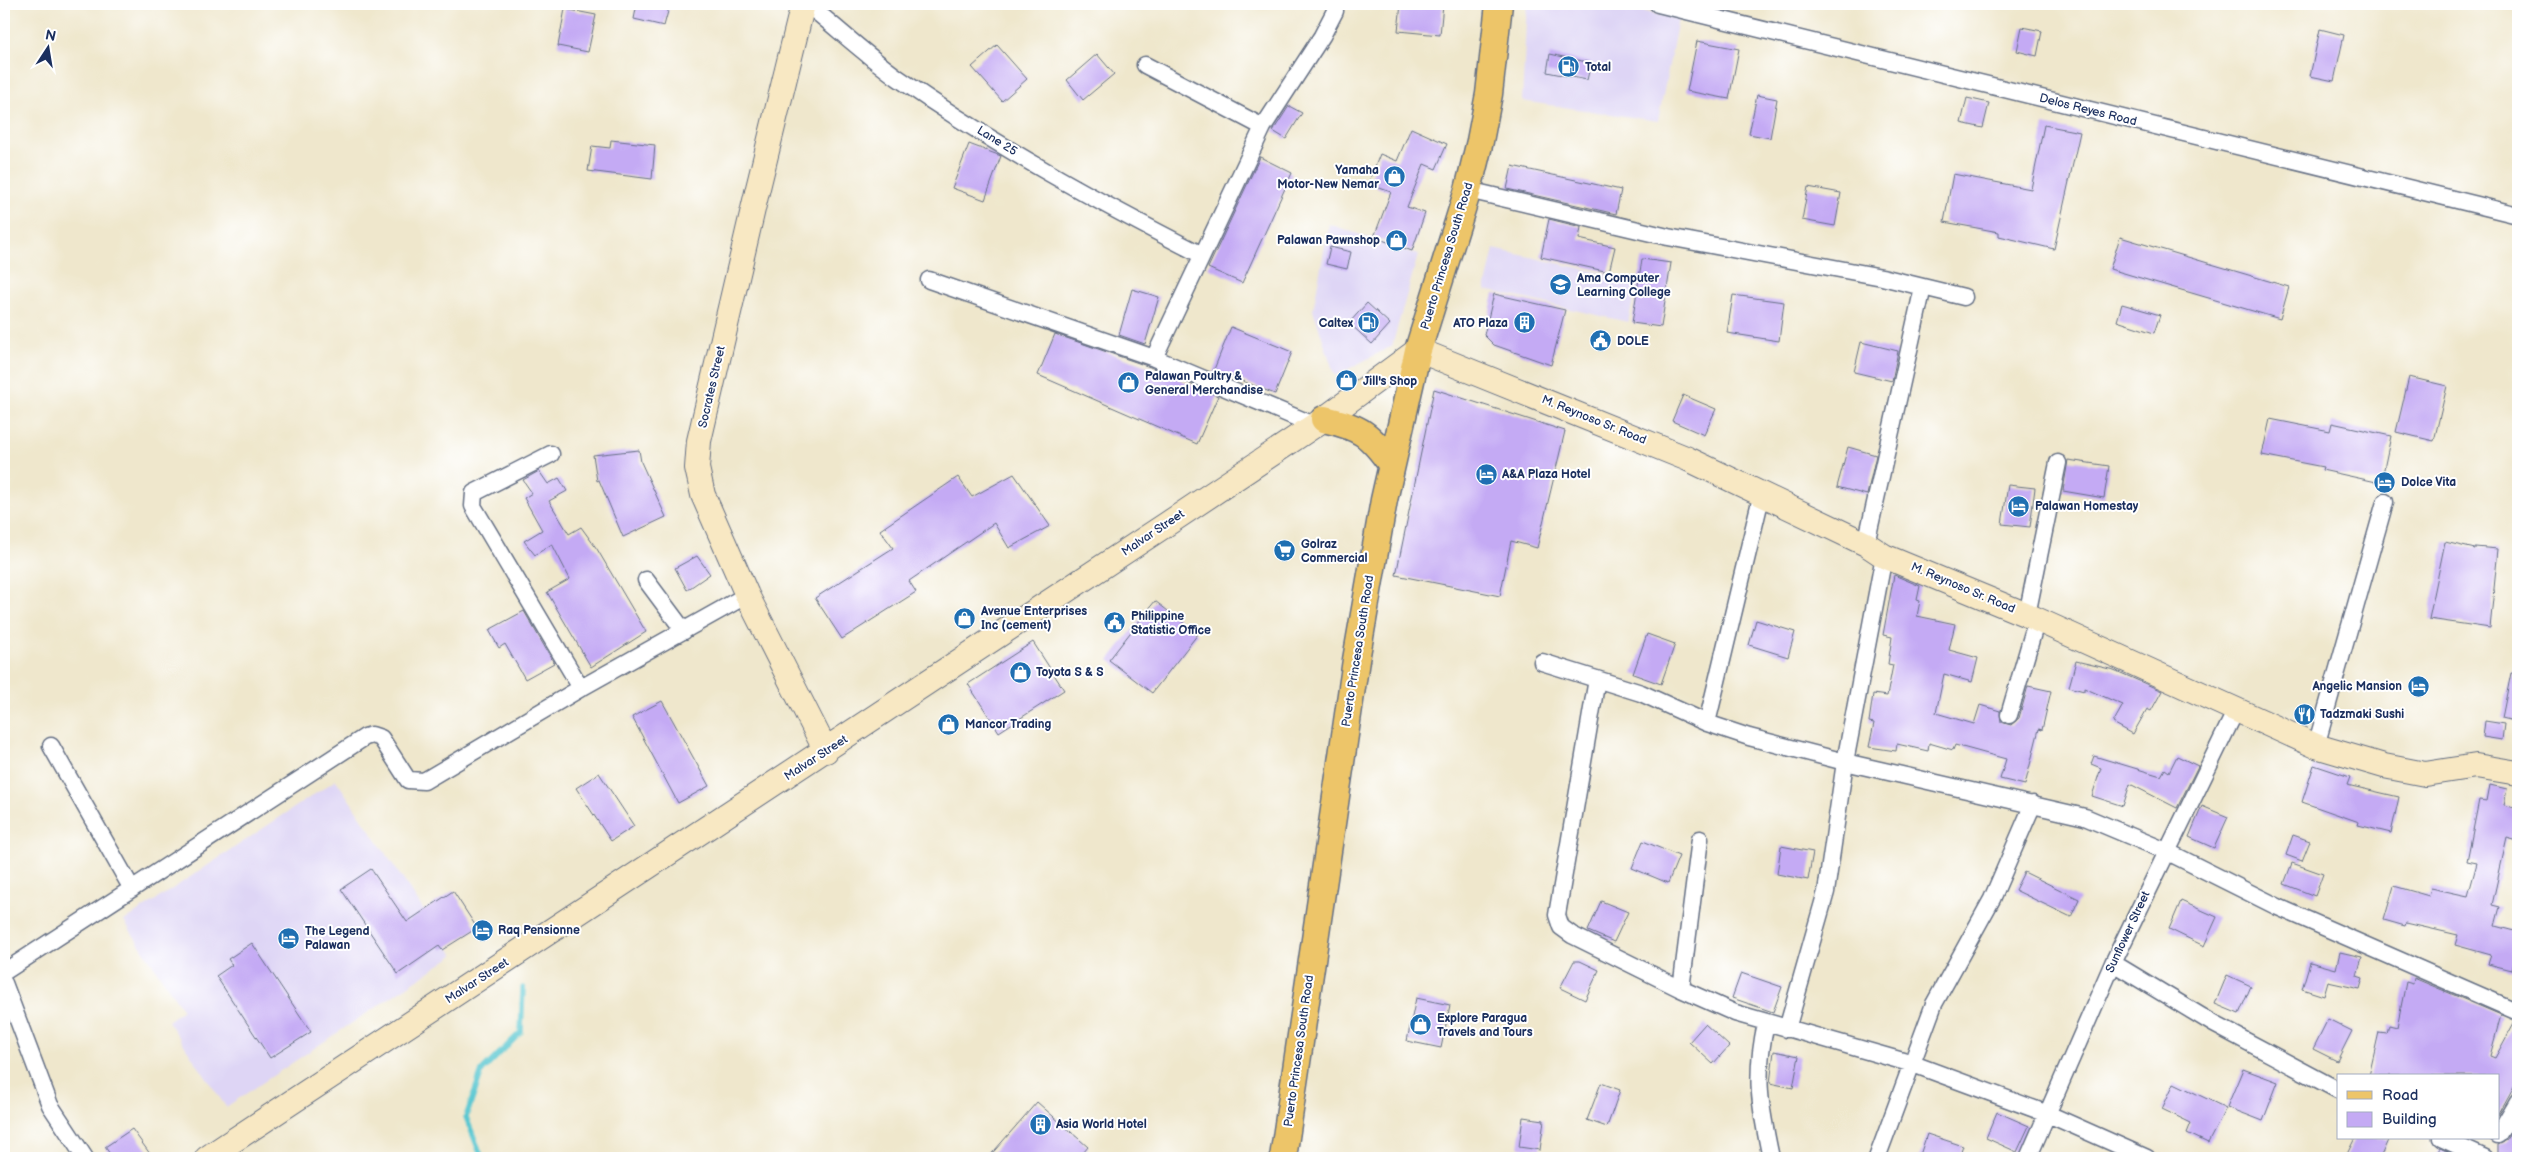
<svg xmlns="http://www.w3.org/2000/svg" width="2522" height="1162" font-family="'Balsamiq Sans',sans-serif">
	<rect width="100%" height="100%" fill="#fff"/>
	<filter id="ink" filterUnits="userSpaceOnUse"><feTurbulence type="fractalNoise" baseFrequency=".02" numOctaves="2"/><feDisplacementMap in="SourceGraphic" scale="10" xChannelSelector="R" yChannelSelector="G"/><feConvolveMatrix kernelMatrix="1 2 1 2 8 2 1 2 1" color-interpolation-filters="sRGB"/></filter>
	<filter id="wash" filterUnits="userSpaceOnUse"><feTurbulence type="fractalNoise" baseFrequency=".0096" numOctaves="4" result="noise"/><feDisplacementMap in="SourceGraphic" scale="20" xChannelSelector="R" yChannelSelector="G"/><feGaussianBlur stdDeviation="1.12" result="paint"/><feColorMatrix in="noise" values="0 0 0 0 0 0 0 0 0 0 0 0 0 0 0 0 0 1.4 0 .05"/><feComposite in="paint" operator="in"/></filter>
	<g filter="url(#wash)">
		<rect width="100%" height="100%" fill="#efe7cc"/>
		<path fill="#ded5f5" d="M1527,4H1609L1678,19L1658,121L1522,101Z
			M1329,224L1418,255L1392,346L1335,376L1313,310Z
			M1494,249L1638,281L1628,322L1485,290Z
			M336,780L454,955L226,1107L168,1021L183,1010L124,921Z"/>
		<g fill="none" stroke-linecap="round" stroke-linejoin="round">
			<path stroke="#5bc8d1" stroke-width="5.5" d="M482,1158L466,1117L482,1071L521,1032L523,988"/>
		</g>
		<g id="blocks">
			<path fill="#c4aaf4" d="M637,4H670L664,26L634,19Z
				M1401,4H1443L1440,35L1398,31Z
				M565,9L596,15L588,52L558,46Z
				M2022,27L2042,31L2037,56L2017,51Z
				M2320,29L2344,35L2334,81L2310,76Z
				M1697,41L1739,49L1729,99L1687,91Z
				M997,45L1027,79L1002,101L972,67Z
				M1097,54L1114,74L1083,100L1067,80Z
				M1550,54L1591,63L1587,80L1547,72Z
				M1757,95L1777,99L1770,138L1749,134Z
				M1967,98L1989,103L1983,128L1961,123Z
				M1289,106L1302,113L1286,139L1273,131Z
				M2044,125L2080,132L2054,249L1999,236V232L1944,222L1953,174L2031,189Z
				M1411,128L1447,144L1436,169L1424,164L1407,207L1425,213L1412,251L1374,237L1391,192L1368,184L1380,154L1397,161Z
				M611,140L655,145L652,179L588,171L592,146L610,148Z
				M969,144L1001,156L985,200L952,188Z
				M1260,157L1292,173L1242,283L1208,268Z
				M1512,166L1621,190L1616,214L1507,189Z
				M1808,187L1841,193L1835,226L1802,220Z
				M1549,219L1581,227L1579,239L1615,247L1609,272L1541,257Z
				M2120,237L2289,287L2280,319L2110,269Z
				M1330,247L1351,252L1347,269L1326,264Z
				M1642,259L1671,263L1661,327L1632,323Z
				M1132,289L1159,297L1145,344L1119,335Z
				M1494,294L1565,310L1551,365L1494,345L1484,335Z
				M1733,295L1784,302L1779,341L1727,333Z
				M1367,303L1390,324L1372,344L1349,323Z
				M2122,304L2160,315L2154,333L2117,321Z
				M1231,327L1292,352L1275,394L1227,375L1226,377L1213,372Z
				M1055,334L1150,367L1218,396L1197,444L1038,375Z
				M1861,342L1898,351L1892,381L1854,372Z
				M2409,377L2447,386L2434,441L2396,432Z
				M1434,389L1565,431L1537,548L1511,541L1500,596L1396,575Z
				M1683,395L1716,409L1704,435L1672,421Z
				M2270,419L2330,431L2332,423L2391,436L2381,483L2322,470L2323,467L2262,455Z
				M1848,447L1876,455L1867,495L1837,487Z
				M639,450L641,462L666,517L623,537L599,480L597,481L593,455Z
				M2068,460L2109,466L2104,498L2063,491Z
				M539,471L548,484L559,478L567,491L549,501L569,534L581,527L597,549L646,632L591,667L547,592L570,579L552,544L535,555L524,541L542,530L524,498L532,493L523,480Z
				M1014,474L1050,526L1009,548L994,523L909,581L916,592L842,639L815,598L893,548L880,530L958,477L972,497Z
				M2008,485L2035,488L2030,527L2002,524Z
				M2445,542L2475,549V547L2498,549L2490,628L2429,619Z
				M697,556L710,574L687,590L675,568Z
				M1894,575L1920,586L1917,600L1920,601L1917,616L1955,624L1949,650L1978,658L1972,682L1944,674L1936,713L1974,724L1980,705L2000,711L2001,722L2011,725L2019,718L2028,686L2051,691L2042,730L2039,729L2025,785L2000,779L2006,759L1955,745L1953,750L1929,743L1928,751L1897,744L1896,751L1869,747L1874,723L1869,722L1873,694L1887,696L1893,665L1888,664L1892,637L1883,635Z
				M1155,601L1198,634L1152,693L1109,660Z
				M524,611L554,663L525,679L505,644L499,648L489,630Z
				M1756,620L1795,632L1788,657L1749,645Z
				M1647,634L1675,644L1661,684L1633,674Z
				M1033,642L1064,690L999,732L968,684Z
				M2076,661L2114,670L2162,691L2151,711L2147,709L2133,734L2113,723L2123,705L2084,688V691L2069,687Z
				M2511,673L2518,674V722L2502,718Z
				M662,701L709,786L678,803L632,717Z
				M2485,721L2504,724L2502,740L2483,737Z
				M2094,756L2161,776L2165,769L2169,772L2177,756L2198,766L2177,808L2130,784L2123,806L2092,796L2101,768L2091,764Z
				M2314,765L2350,777L2347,785L2399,797L2391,833L2358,825L2359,822L2302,802Z
				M599,773L634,826L611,841L576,788Z
				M2490,785L2507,789L2504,805L2518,809V841L2507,838L2492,905L2500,907L2495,926L2518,932V947L2512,970L2488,964L2491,955L2455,945L2458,935L2406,923L2405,926L2384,920L2394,886L2429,896L2431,888L2468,896L2477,863L2467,861L2479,800L2487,801Z
				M2202,806L2228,817L2214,848L2189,837Z
				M2293,835L2310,841L2302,861L2286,855Z
				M1643,841L1679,856L1668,883L1632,868Z
				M1781,846L1813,852L1808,880L1777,874Z
				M2292,863L2323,874L2315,896L2284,884Z
				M371,869L407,922L453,891L477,928L442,950L439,946L398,974L341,889Z
				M2024,872L2079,899L2071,917L2015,890Z
				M1601,901L1628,912L1614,942L1588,931Z
				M2181,901L2217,917L2204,946L2169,929Z
				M252,943L311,1032L270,1058L216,976L232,965L228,959Z
				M2340,952L2362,957L2357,976L2363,978L2360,989L2328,982L2324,996L2302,989L2310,962L2336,969Z
				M1574,961H1580L1599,970L1585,1000L1560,988Z
				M1741,973L1782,987L1773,1012L1732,998Z
				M2227,975L2251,986L2239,1014L2215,1004Z
				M2414,978L2501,1015L2490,1056L2495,1058L2515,1021L2518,1022V1079L2498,1115V1076H2369L2379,1032L2387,1033L2389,1025L2397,1027L2406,982L2413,984Z
				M1416,998L1450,1005L1441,1048L1407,1041Z
				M2328,1019L2352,1031L2337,1061L2313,1049Z
				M1705,1024L1729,1046L1713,1064L1689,1042Z
				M1774,1051L1799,1056L1793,1088L1770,1083Z
				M2243,1069L2278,1082L2263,1121L2227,1107Z
				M1601,1083L1620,1090L1607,1127L1587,1120Z
				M2174,1083L2226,1108L2208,1143L2187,1133L2191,1123L2162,1109Z
				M1037,1102L1088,1147L1079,1158H988Z
				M1997,1112L2029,1126L2017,1152L1986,1138Z
				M1523,1117L1544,1120L1540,1150L1519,1147Z
				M2517,1122L2518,1158H2498V1145L2507,1140Z
				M132,1129L153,1158H113L105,1147Z
				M1927,1134L1963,1146L1959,1158H1919Z
				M2355,1138H2389L2380,1158H2345Z
				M2440,1148L2460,1158H2434Z"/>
		</g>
	</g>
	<g filter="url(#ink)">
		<use href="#blocks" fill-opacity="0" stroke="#656f84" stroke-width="1"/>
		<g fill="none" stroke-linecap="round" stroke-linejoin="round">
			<defs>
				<path id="street" d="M807,4C837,28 866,55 898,78C994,145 1098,202 1202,255
					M1658,4L2518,215
					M1145,65L1263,127
					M1468,190L1668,237L1882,277L1964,297
					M929,280L1154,358L1314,425
					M1154,358L1263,127L1322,36L1335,11
					M551,454L474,493L473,506L581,688
					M1866,544L1923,287
					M646,580L684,631
					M2027,615L2058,463
					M1542,662L1641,693L1707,723L1749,737L1845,762L2085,817L2166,851L2278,907L2518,1012
					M1597,679L1557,915L1561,927L1572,935L1681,989L1735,1013L1913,1064L2048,1114L2147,1158
					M2009,715L2037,619
					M1707,723L1762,493
					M51,746L132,889
					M2316,746L2385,502
					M2113,963L2214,1024L2338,1090
					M4,972L365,737L372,735L381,738L408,780L424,781L581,688L747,595
					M4,983L50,1105L85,1158
					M1681,989L1700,839
					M1766,1023C1754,1077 1760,1106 1771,1158
					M1787,1029L1826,892L1845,762L1884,556
					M2498,1135L2518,1101
					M2441,1138L2485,1158
					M1877,1158L1934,1004L1992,899L2033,804
					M2028,1158L2113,963L2236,710"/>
				<path id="secondary" d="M803,4L757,192L699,441L697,468L703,495L747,595L826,751
					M207,1158L1167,524L1324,419L1418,350L1688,459L1866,544L1884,556L2027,615L2316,746L2384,766L2425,774L2476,766L2518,773"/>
				<path id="primary" d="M1324,419C1360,427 1370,434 1391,464
					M1283,1158L1356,660L1384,500L1418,350L1468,190L1480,141L1489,94L1499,4"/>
			</defs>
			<use href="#street" stroke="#656f84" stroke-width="19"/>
			<use href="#secondary" stroke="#656f84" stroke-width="26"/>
			<use href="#primary" stroke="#656f84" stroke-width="29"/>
			<use href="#street" stroke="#fff" stroke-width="16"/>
			<use href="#secondary" stroke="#f8e8c3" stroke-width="24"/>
			<use href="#primary" stroke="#edc569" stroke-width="26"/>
		</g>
	</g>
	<defs>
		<symbol id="fuel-disc" viewBox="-11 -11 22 22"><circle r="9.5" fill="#1f6fb2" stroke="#fff"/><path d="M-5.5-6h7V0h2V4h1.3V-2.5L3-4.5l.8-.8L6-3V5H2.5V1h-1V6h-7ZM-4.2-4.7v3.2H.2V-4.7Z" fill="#fff"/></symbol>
		<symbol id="shop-disc" viewBox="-11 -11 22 22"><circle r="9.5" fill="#1f6fb2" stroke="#fff"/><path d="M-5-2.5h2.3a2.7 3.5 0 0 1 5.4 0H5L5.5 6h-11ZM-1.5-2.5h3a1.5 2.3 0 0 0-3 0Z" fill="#fff"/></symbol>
		<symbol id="university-disc" viewBox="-11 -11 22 22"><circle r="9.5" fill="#1f6fb2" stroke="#fff"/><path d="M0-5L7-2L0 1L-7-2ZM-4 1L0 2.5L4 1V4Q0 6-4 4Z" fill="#fff"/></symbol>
		<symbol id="building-disc" viewBox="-11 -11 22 22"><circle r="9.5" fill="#1f6fb2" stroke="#fff"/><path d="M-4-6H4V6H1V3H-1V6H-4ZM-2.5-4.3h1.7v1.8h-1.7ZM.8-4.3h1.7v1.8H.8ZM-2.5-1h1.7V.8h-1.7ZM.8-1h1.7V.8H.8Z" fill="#fff"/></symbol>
		<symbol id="civic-disc" viewBox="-11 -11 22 22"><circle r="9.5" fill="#1f6fb2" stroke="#fff"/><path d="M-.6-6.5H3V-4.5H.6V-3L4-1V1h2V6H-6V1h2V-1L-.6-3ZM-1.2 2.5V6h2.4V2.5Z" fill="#fff"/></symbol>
		<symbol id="hotel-disc" viewBox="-11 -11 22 22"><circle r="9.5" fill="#1f6fb2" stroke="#fff"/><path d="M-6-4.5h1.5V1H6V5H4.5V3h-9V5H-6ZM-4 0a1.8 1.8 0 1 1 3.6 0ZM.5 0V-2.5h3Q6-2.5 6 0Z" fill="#fff"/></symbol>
		<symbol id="supermarket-disc" viewBox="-11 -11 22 22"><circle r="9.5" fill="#1f6fb2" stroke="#fff"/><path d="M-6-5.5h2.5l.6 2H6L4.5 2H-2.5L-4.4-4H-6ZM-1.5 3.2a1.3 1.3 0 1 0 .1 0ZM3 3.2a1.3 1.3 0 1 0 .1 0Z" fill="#fff"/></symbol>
		<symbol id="restaurant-disc" viewBox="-11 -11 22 22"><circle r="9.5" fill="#1f6fb2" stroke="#fff"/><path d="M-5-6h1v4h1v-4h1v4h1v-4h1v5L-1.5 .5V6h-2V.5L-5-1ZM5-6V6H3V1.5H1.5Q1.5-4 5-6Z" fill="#fff"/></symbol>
	</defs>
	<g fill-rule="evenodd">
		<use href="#fuel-disc" x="1556" y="54" width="25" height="25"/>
		<use href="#shop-disc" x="1382" y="164" width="25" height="25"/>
		<use href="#shop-disc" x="1384" y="228" width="25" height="25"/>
		<use href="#university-disc" x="1548" y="272" width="25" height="25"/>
		<use href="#fuel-disc" x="1356" y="310" width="25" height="25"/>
		<use href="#building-disc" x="1512" y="310" width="25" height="25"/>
		<use href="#civic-disc" x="1588" y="328" width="25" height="25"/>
		<use href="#shop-disc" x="1334" y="368" width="25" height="25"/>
		<use href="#shop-disc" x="1116" y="370" width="25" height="25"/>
		<use href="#hotel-disc" x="1474" y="462" width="25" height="25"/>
		<use href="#hotel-disc" x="2372" y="470" width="25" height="25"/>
		<use href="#hotel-disc" x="2006" y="494" width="25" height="25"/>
		<use href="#supermarket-disc" x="1272" y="538" width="25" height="25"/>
		<use href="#shop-disc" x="952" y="606" width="25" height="25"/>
		<use href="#civic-disc" x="1102" y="610" width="25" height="25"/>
		<use href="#shop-disc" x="1008" y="660" width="25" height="25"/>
		<use href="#hotel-disc" x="2406" y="674" width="25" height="25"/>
		<use href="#restaurant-disc" x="2292" y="702" width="25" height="25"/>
		<use href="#shop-disc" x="936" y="712" width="25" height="25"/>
		<use href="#hotel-disc" x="470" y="918" width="25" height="25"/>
		<use href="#hotel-disc" x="276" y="926" width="25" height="25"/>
		<use href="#shop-disc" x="1408" y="1012" width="25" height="25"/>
		<use href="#building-disc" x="1028" y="1112" width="25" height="25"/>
	</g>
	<g text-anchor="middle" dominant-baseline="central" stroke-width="4" stroke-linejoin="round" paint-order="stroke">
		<g font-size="12" font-weight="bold" fill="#1b2f5e" stroke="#fff" text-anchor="start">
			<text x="1585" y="67">Total</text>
			<text x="1379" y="170" text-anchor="end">Yamaha<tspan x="1379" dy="14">Motor-New Nemar</tspan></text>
			<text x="1380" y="240" text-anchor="end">Palawan Pawnshop</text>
			<text x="1577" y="278">Ama Computer<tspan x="1577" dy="14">Learning College</tspan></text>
			<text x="1353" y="323" text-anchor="end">Caltex</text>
			<text x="1508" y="323" text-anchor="end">ATO Plaza</text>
			<text x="1617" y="341">DOLE</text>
			<text x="1145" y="376">Palawan Poultry &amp;<tspan x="1145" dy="14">General Merchandise</tspan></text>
			<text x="1363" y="381">Jill's Shop</text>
			<text x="1502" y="474">A&amp;A Plaza Hotel</text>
			<text x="2401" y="482">Dolce Vita</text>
			<text x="2035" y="506">Palawan Homestay</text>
			<text x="1301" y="544">Golraz<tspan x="1301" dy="14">Commercial</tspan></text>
			<text x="981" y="611">Avenue Enterprises<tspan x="981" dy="14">Inc (cement)</tspan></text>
			<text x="1131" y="616">Philippine<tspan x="1131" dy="14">Statistic Office</tspan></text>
			<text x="1036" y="672">Toyota S &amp; S</text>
			<text x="2402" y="686" text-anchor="end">Angelic Mansion</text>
			<text x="2320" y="714">Tadzmaki Sushi</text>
			<text x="965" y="724">Mancor Trading</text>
			<text x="498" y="930">Raq Pensionne</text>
			<text x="305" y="931">The Legend<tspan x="305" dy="14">Palawan</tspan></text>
			<text x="1437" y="1018">Explore Paragua<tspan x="1437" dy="14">Travels and Tours</tspan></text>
			<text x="1056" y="1124">Asia World Hotel</text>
		</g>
		<g font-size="12" fill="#1b2f5e" stroke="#fff">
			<text transform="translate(2088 110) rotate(14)">Delos Reyes Road</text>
			<text transform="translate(997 141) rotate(32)">Lane 25</text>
			<text transform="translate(1447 256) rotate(-73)">Puerto Princesa South Road</text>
			<text transform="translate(712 387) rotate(-77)">Socrates Street</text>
			<text transform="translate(1594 420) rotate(22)">M. Reynoso Sr. Road</text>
			<text transform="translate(1153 533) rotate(-34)">Malvar Street</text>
			<text transform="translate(1963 588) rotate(23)">M. Reynoso Sr. Road</text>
			<text transform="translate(1358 651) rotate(-81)">Puerto Princesa South Road</text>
			<text transform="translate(816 758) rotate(-33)">Malvar Street</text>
			<text transform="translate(2128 932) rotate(-65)">Sunflower Street</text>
			<text transform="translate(477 981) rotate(-33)">Malvar Street</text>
			<text transform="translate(1299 1051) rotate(-82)">Puerto Princesa South Road</text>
		</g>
	</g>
	<rect width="2522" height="1162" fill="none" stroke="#fff" stroke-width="20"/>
	<rect x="2337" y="1074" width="162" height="65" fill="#ffffff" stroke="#a4acbf"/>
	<rect x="2347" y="1091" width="25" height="8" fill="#edc569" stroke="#a4acbf"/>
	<text x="2382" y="1100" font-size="15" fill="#1b2f5e">Road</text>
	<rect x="2347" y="1112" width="25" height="15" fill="#c4aaf4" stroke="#a4acbf"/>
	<text x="2382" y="1124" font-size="15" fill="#1b2f5e">Building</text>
	<g transform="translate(48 48) rotate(12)" stroke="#ffffff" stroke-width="4" paint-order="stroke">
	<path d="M0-4L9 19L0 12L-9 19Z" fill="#1b2f5e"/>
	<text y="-8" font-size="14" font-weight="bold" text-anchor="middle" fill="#1b2f5e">N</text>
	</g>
</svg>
